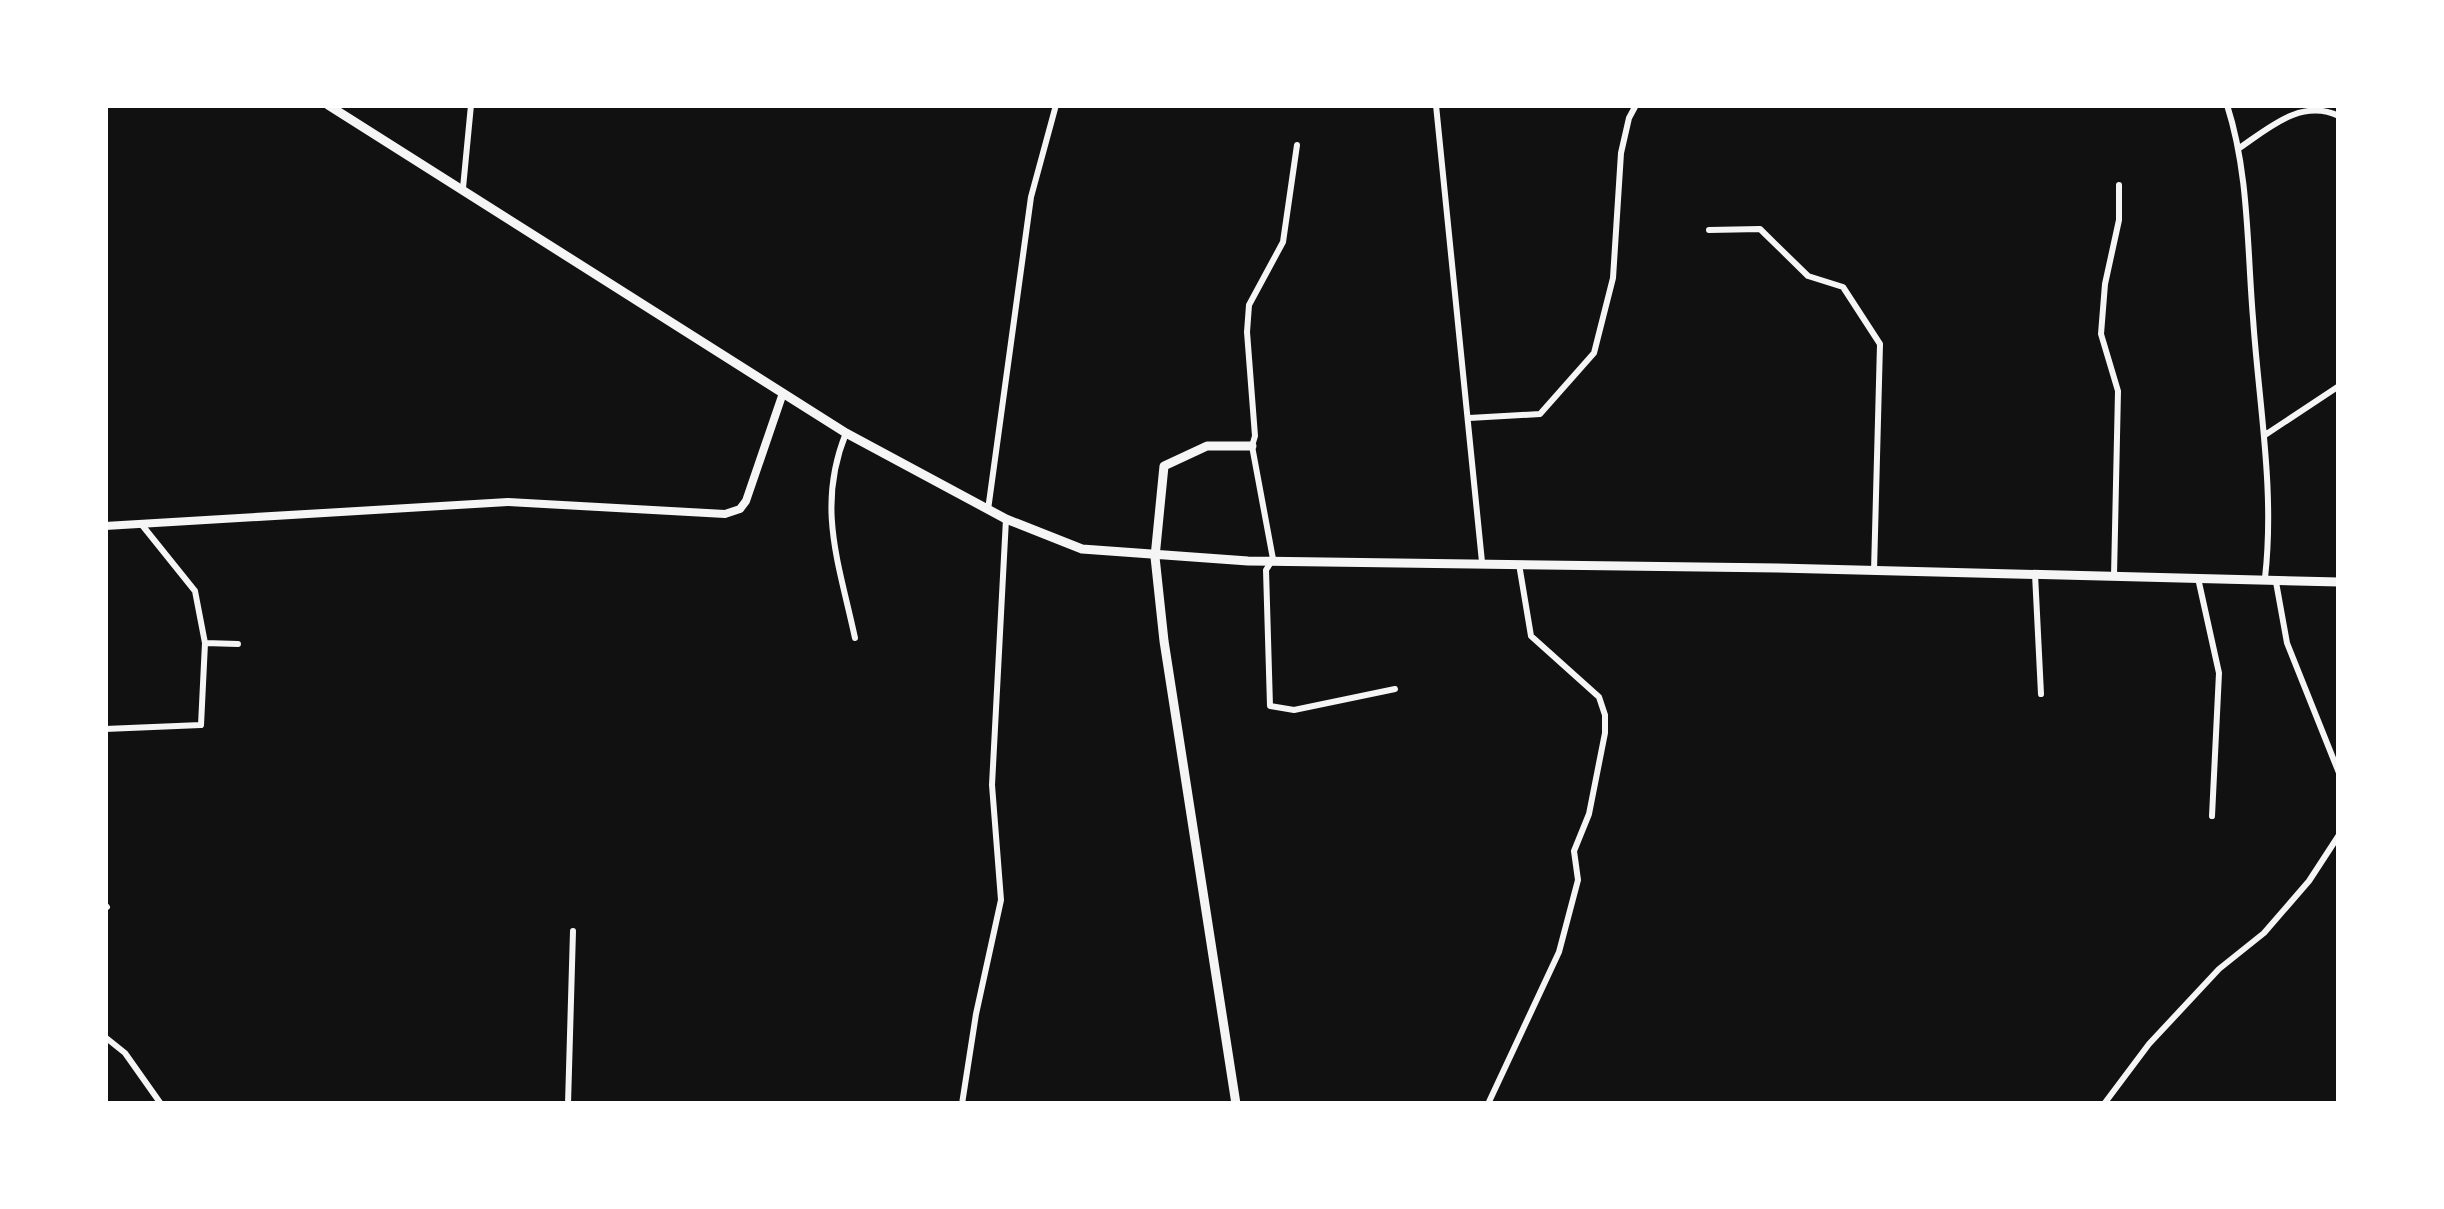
<svg xmlns="http://www.w3.org/2000/svg" width="2444" height="1209" font-family="'Nunito Sans',sans-serif">
	<rect width="100%" height="100%" fill="#111"/>
	<g fill="none" stroke-linecap="round" stroke-linejoin="round">
		<path stroke="#f5f5f5" stroke-width="6" d="M1436,105L1482,562
			M2227,105C2249,173 2247,247 2253,318C2259,406 2275,490 2265,578
			M1297,145L1283,242L1249,305L1247,332L1255,436L1252,446L1273,559L1266,570L1270,706L1294,710L1395,689
			M2238,149C2269,128 2301,98 2339,116
			M463,188L471,105
			M1709,230L1760,229L1808,276L1843,287L1880,344L1874,571
			M1469,418L1540,414L1594,353L1613,278L1621,153L1629,118L1636,105
			M846,433C816,507 839,563 855,638
			M2265,435L2339,386
			M988,510L1031,197L1056,105
			M142,525L195,591L205,643L238,644
			M2035,574L2041,694
			M2114,576L2118,391L2101,334L2105,284L2119,220V185
			M2198,578L2219,673L2212,816
			M2276,582L2287,643L2339,773
			M105,729L201,725L205,643
			M105,908L107,907
			M105,1037L125,1053L161,1104
			M568,1104L573,931
			M962,1104L976,1014L1001,900L992,785L1006,519
			M1488,1104L1559,952L1578,880L1574,851L1589,814L1605,733V715L1599,697L1531,636L1519,564
			M2104,1104L2149,1044L2219,969L2264,933L2309,881L2339,835"/>
		<path stroke="#f5f5f5" stroke-width="8" d="M105,526L508,502L725,514L740,509L746,501L783,393"/>
		<path stroke="#f5f5f5" stroke-width="9" d="M328,105L846,433L1006,519L1082,549L1248,561L1778,568L2339,582
			M1236,1104L1164,641L1155,557L1164,466L1207,446H1252"/>
	</g>
	<rect width="2444" height="1209" fill="none" stroke="#ffffff" stroke-width="216"/>
</svg>
